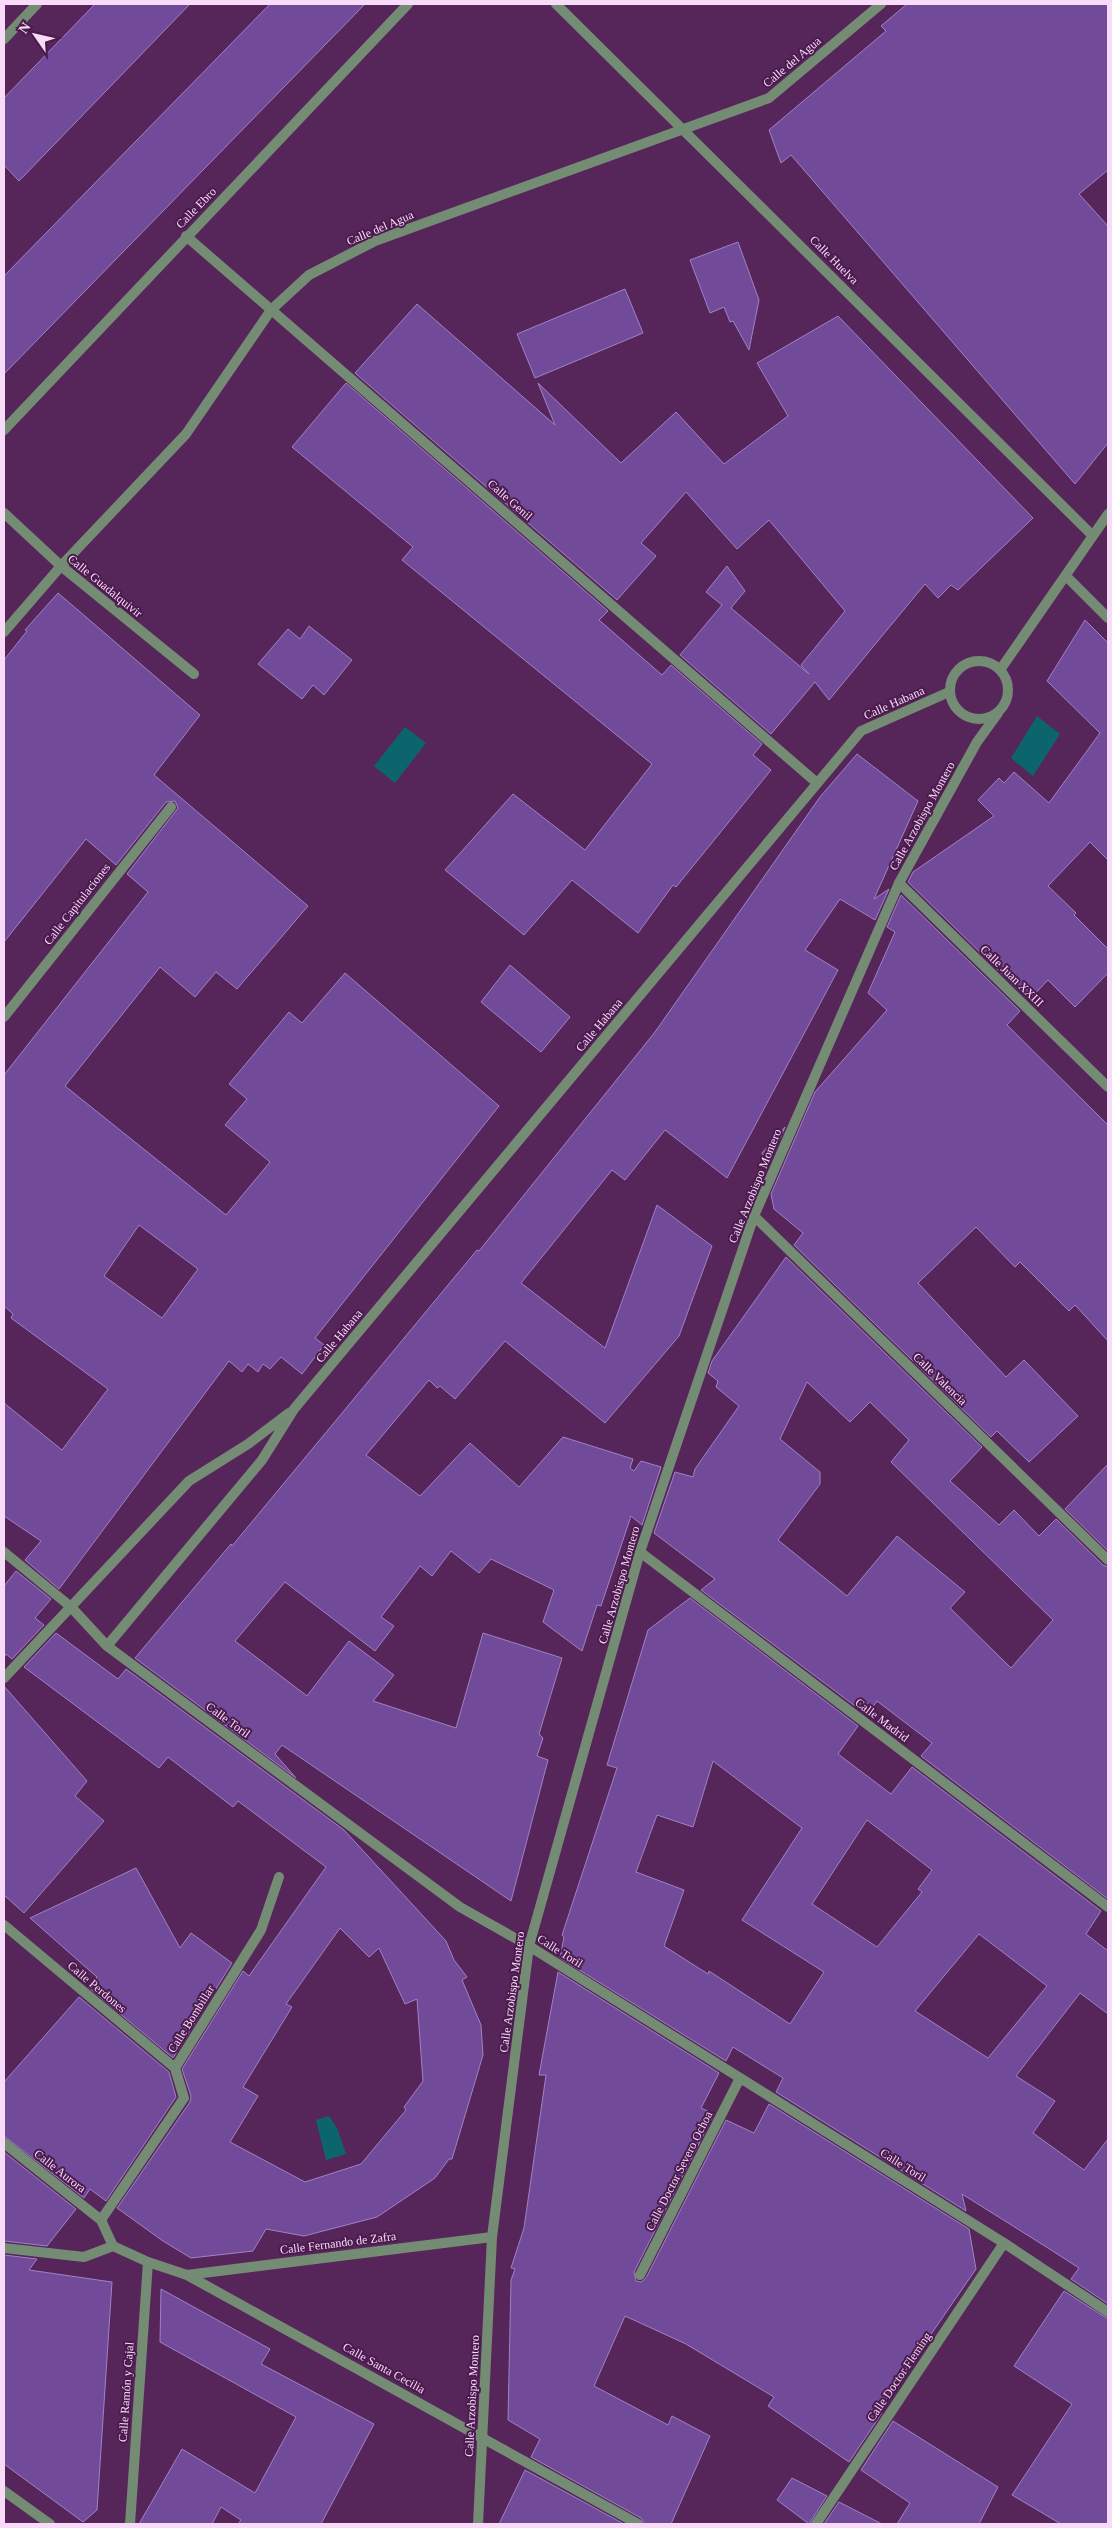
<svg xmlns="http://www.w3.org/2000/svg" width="1112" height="2528" font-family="Georgia,serif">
	<rect width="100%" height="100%" fill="#56265a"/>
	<path fill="#0c656c" d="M1037,716L1060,734L1033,776L1011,758Z
		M405,727L426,743L395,783L374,766Z
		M329,2116L337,2128L346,2154L326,2160L316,2120Z"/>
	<path fill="#714b99" stroke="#a082c5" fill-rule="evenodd" d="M95,4H190L19,181L4,165V98Z
		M270,4H365L4,374V276Z
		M907,4H1108V170L1079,194L1108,226V443L1075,484L791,155L781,163L769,130L886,31L881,26Z
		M738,242L759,300L749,350L733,321L730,322L724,307L710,313L690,260Z
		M625,289L643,333L535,378L517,334Z
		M417,304L555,425L538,383L621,463L676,412L724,464L788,416L757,363L838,316L1033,518L958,590L951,585L938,598L925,584L829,700L815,682L771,734L680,655L722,605L706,592L727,566L745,591L731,608L809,674L801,665L845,611L769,520L737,549L686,492L641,543L656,556L617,600L355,373Z
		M346,383L608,611L599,620L662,675L671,665L762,744L753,755L771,770L676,887L673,885L638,933L572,880L524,935L445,870L513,794L585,850L652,764L402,560L413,547L292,447Z
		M58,593L200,715L154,775L308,906L237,989L216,972L195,997L160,967L65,1086L226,1215L270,1162L225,1125L247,1099L229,1084L289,1012L302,1023L345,973L499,1106L315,1338L324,1345L302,1374L281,1357L270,1369L263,1364L258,1372L248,1364L242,1372L229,1361L59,1589L25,1560L41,1541L4,1516V1403L62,1450L108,1389L11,1318L13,1314L4,1306V1075L148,892L127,874L178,808L175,801L166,802L116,865L86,839L4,942V660L27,631L25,630ZM139,1225L198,1269L162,1318L104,1276Z
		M1085,620L1108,643V860L1090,842L1048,886L1076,913L1074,915L1108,949V973L1075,1007L1048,980L1029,1000L908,882L913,872L994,816L978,800L999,778L1004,783L1014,772L1049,803L1100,733L1047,681Z
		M309,626L352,660L324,695L313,685L302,699L258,664L288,629L300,639Z
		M857,754L918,801L874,899L889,889L875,920L840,899L805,950L838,970L727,1178L665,1130L625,1180L612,1170L521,1283L605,1348L657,1205L712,1246L679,1336L605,1423L505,1341L455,1399L440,1386L437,1388L429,1380L366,1455L420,1496L470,1443L519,1487L563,1437L633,1459L630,1468L634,1471L641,1461L661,1467L642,1525L631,1516L601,1606L597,1605L582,1651L543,1622L554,1590L491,1559L479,1573L451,1551L432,1576L420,1566L381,1617L394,1626L375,1651L285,1582L235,1641L307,1696L349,1641L394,1675L373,1701L456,1728L483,1633L562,1658L539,1734L543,1738L537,1756L548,1760L511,1901L282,1745L275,1754L296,1778L135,1658L231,1544L232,1546L477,1250L479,1251L655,1032L820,797Z
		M901,895L1020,1011L1007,1025L1108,1125V1341L1075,1305L1069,1311L1020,1262L1015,1267L976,1227L918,1283L1006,1377L1024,1360L1078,1416L1029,1462L997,1431L991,1437L794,1245L803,1233L774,1209L771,1194L815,1092L887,1010L868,993L895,932L887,927Z
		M510,965L570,1017L541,1052L481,1002Z
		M785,1127L766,1171L762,1153Z
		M786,1257L982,1447L950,1481L999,1525L1014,1510L1039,1536L1056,1519L1103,1565L1108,1567V1899L921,1756L932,1743L877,1701L867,1715L701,1590L715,1579L654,1533L675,1472L693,1477L695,1469L739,1406L716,1387L718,1381L708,1373L712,1361ZM807,1382L850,1422L870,1402L909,1440L891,1462L1053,1620L1011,1668L950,1608L965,1592L897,1536L847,1596L778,1540L820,1484V1472L780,1439Z
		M1108,1464V1551L1065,1509Z
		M16,1571L51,1599L35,1618L44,1625L12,1659L6,1654L4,1658V1586Z
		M690,1598L858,1726L838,1754L891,1794L912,1767L1101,1911L1086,1934L1108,1951V2014L1080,1993L1016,2076L1055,2101L1033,2133L1084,2170L1108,2139V2304L1071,2279L1079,2268L1048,2248L962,2194L966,2211L776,2092L783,2078L733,2047L726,2061L560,1958L564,1937L562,1935L617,1768L607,1765L648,1630ZM713,1761L802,1828L742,1920L824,1972L790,2024L709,1971L708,1974L664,1946L684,1890L636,1872L657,1815L693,1827ZM867,1820L932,1870L918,1889L922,1892L877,1947L812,1904ZM979,1934L1047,1986L988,2058L915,2011Z
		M56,1633L118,1679L126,1669L344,1830L446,1941L454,1960L467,1977L462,1980L481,2025L483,2055L452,2159H449L435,2178L377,2217L304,2236L266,2229L253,2251L191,2258L163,2241L117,2208L190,2102L191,2096L182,2069L243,1971L249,1976L326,1867L238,1801L233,1807L168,1757L159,1768L24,1667ZM340,1928L369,1957L379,1948L405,2004L417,1999L423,2081L404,2107L406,2110L361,2164L305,2182L230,2142L258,2096L243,2087L292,2007L286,2004Z
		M4,1686L87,1781L75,1796L104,1821L24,1913L4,1895Z
		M136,1868L180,1948L191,1933L232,1963L173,2058L88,1987L97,1977L30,1918Z
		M558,1972L719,2073L701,2108L714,2114L634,2272L636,2281L641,2282L646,2278L726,2120L754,2133L769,2104L969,2229L976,2269L878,2411L882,2413L849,2462L768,2406L774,2397L686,2344L625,2316L594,2386L668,2425L672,2416L710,2436L671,2524H645L641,2518L531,2457L540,2439L508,2420L511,2280L515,2269L511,2268L524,2228L546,2075H539Z
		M79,1997L169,2072L176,2097L106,2201L90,2189L84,2198L4,2136V2082Z
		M4,2152L76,2209L47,2246L4,2241Z
		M4,2255L37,2259L29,2270L112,2282L97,2510L83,2522L4,2464Z
		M161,2289L270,2349L261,2364L374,2424L321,2524H238L241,2520L221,2507L212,2524H139L182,2449L255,2493L296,2417L160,2342Z
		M1064,2291L1108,2319V2524H1061L1012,2495L1072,2404L1014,2366Z
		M893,2421L998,2487L979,2524H897L910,2503L861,2470Z
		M525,2470L624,2524H499Z
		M792,2478L827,2496L809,2524L777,2500Z
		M839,2502L882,2524H824Z"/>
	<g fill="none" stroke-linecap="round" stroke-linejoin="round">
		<path stroke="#748c73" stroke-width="10" d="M4,632L61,566L186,434L271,310L309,275L375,241L769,98L881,4"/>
		<path stroke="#748c73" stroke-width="10" d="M556,4L1092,535
			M4,39L37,4
			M186,236L817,783
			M4,430L408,4
			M4,513L61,566L194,674
			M1067,577L1108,618
			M899,883L1108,1087
			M4,1017L171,807
			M4,1552L71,1607L107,1646L460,1907L529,1946L1004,2243L1108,2312
			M640,1552L1108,1907
			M107,1646L262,1460L294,1409L861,731L949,692
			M4,1678L189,1481L248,1444L289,1413
			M4,1925L175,2068
			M4,2143L101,2220L113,2246L148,2262L187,2275L638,2524
			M101,2220L184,2098L175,2068L261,1930L279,1877
			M4,2248L84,2257L113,2246
			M187,2275L492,2237
			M640,2275L740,2078
			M4,2491L50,2524
			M130,2524L148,2262
			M816,2524L1004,2243"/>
		<path stroke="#748c73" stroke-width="10" d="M950 690a29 29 0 1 1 58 0a29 29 0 1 1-58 0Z
			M1000,670L1108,514
			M754,1216L1108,1560
			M478,2524L492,2237L529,1946L640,1552L754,1216L899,883L977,742L998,713"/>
	</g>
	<g text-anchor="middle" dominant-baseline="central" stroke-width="4" stroke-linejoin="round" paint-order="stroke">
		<g font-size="12" fill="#f8daf9" stroke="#4b1b4e">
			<text transform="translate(792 62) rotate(-40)">Calle del Agua</text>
			<text transform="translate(196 208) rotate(-46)">Calle Ebro</text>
			<text transform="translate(380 228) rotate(-23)">Calle del Agua</text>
			<text transform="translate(834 260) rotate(45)">Calle Huelva</text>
			<text transform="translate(510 500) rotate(41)">Calle Genil</text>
			<text transform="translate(105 586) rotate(39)">Calle Guadalquivir</text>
			<text transform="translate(894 703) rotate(-24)">Calle Habana</text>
			<text transform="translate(922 816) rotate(-61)">Calle Arzobispo Montero</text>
			<text transform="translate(77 904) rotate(-52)">Calle Capitulaciones</text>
			<text transform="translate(1012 976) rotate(44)">Calle Juan XXIII</text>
			<text transform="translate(599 1025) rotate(-50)">Calle Habana</text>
			<text transform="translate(755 1186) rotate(-68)">Calle Arzobispo Montero</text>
			<text transform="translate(339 1336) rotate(-50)">Calle Habana</text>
			<text transform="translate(940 1379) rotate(44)">Calle Valencia</text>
			<text transform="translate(619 1585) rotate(-74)">Calle Arzobispo Montero</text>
			<text transform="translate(228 1720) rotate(36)">Calle Toril</text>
			<text transform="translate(882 1720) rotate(37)">Calle Madrid</text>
			<text transform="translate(560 1951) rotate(32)">Calle Toril</text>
			<text transform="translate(97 1987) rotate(40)">Calle Perdones</text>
			<text transform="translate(512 1992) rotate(-82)">Calle Arzobispo Montero</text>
			<text transform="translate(191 2019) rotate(-58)">Calle Bombillar</text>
			<text transform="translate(903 2165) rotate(32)">Calle Toril</text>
			<text transform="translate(60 2171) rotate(38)">Calle Aurora</text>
			<text transform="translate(679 2171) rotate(-63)">Calle Doctor Severo Ochoa</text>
			<text transform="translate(338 2243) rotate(-7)">Calle Fernando de Zafra</text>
			<text transform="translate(384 2368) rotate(29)">Calle Santa Cecilia</text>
			<text transform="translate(899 2377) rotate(-56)">Calle Doctor Fleming</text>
			<text transform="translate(126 2392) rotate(-86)">Calle Ramón y Cajal</text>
			<text transform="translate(472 2396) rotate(-87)">Calle Arzobispo Montero</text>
		</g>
	</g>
	<rect width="1112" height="2528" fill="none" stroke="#f8daf9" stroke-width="10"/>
	<g transform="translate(35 35) rotate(304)" stroke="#4b1b4e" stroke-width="4" paint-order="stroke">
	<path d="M0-4L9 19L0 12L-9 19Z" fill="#f8daf9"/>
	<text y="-8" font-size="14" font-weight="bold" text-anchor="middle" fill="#f8daf9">N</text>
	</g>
</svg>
